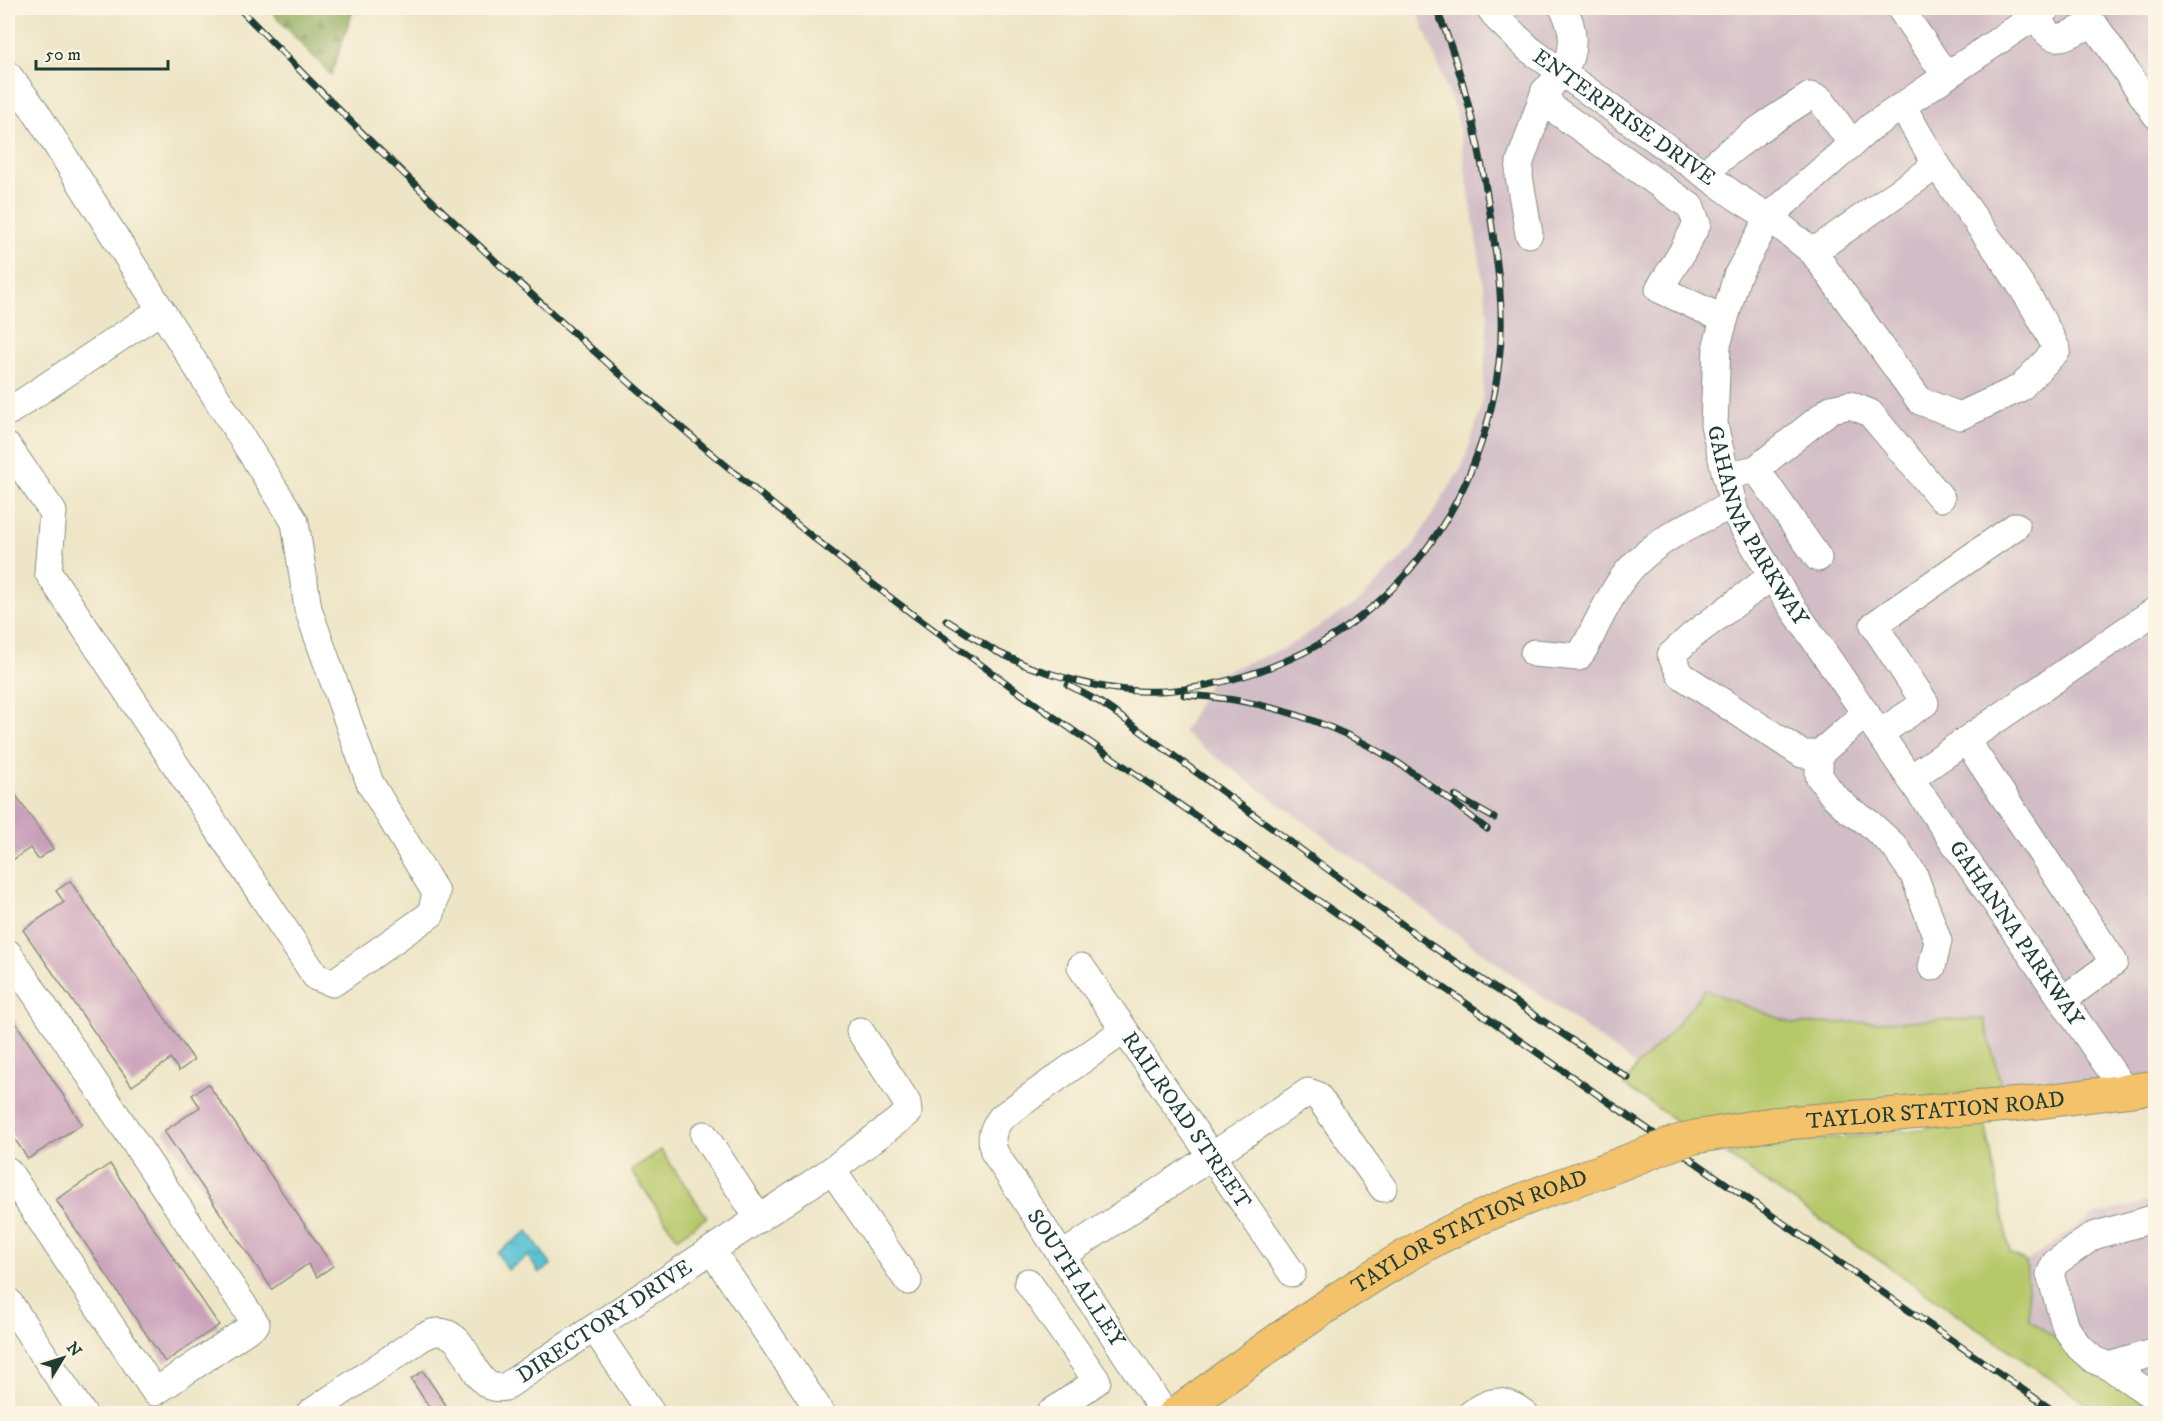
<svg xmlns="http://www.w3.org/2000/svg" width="2163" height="1421" font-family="'IM FELL DW Pica',serif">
	<defs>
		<pattern id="forest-firs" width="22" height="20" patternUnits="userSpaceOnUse" patternTransform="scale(1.5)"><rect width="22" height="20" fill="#91ac5e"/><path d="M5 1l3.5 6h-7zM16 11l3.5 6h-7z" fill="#768d4e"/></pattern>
		<pattern id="water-ripples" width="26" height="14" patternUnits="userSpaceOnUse" patternTransform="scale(1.5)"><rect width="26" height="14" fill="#58c2d3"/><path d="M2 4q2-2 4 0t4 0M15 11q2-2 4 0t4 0" fill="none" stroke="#489fac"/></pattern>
	</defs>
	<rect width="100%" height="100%" fill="#fcf5e5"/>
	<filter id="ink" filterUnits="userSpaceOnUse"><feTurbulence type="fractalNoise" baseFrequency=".0167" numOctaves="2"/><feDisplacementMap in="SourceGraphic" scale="12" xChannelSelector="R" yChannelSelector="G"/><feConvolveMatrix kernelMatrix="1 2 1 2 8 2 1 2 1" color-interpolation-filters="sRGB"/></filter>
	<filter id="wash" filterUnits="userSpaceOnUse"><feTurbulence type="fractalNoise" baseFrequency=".008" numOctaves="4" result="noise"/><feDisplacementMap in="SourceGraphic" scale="24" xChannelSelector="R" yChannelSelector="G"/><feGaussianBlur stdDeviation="1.35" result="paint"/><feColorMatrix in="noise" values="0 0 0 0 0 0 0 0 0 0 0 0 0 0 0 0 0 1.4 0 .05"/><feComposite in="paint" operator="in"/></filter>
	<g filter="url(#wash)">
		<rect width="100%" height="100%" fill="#eee5c6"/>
		<path fill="#d2bdc6" d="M1416,8H2155V1125L2143,1101L2008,1115L1983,1019L1793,1024L1705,990L1667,1036L1637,1066L1183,733L1213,676L1283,649L1357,603L1411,549L1463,465L1482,405L1488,314L1457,115Z
			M2155,1200V1410L2030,1320L2026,1262L2094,1215Z"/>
		<path fill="#b7c86a" stroke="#6b824f" stroke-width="1.5" d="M1705,990L1794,1024L1984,1019L2002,1089L1765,1117L1692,1132L1624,1085L1637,1066L1667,1036Z
			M1985,1122L2010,1253L2026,1262L2030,1320L2155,1410V1413H2100L1727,1155L1774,1145Z
			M661,1150L707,1217L677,1238L631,1170Z"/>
		<path fill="url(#forest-firs)" stroke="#587449" stroke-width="1.5" d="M268,8H354L331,75Z"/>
		<path fill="url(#water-ripples)" stroke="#3c8084" stroke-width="1.5" d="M528,1231L551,1265L539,1273L528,1256L508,1270L497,1253Z"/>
		<g id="blocks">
			<path fill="#c99fb9" d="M8,784L53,849L38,859L30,848L8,863Z
				M70,881L194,1060L179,1071L171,1059L132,1086L23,930L64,902L56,891Z
				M8,1011L82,1124L28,1159L8,1129Z
				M208,1084L333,1266L317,1277L308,1264L272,1289L164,1131L200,1107L192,1095Z
				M110,1164L219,1325L165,1362L56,1200Z
				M423,1371L451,1413H433L411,1379Z"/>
		</g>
	</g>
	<g filter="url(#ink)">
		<use href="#blocks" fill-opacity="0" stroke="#86917d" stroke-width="1.5"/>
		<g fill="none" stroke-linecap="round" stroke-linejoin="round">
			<defs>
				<g id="minor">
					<path id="s1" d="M1490,8L1498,19L1529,49L1738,198L1769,217L1813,252L1920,401L1960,416L2020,388L2057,350C2026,283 1978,227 1937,165C1925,146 1914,126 1902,106"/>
					<path d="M1563,8C1575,28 1576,53 1562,73C1558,79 1551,85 1545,91L1551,107L1691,207L1697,224L1680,256L1659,289L1724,319"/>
					<path d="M1900,8L1946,76"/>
					<path id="s2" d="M2047,8L1871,127L1769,217L1737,276L1717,345L1714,425L1735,513L1782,592L2125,1091"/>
					<path d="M2036,15C2040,21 2044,31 2050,35C2064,44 2081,23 2096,27L2156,115"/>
					<path d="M8,75L34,109L295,522L308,609L370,783L436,893L431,914L333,983L316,977L48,572L53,512L8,447"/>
					<path d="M1705,174C1736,142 1773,120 1810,96L1821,100L1852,144"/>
					<path d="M1529,234L1519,176L1520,162L1545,91"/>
					<path d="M1813,252L1937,165"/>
					<path d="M8,412L161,310"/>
					<path d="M1756,469L1818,558"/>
					<path d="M1726,476L1756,469L1831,409L1850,405L1870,413L1941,498"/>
					<path d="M1772,576L1693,635L1671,655L1681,675L1802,754H1819L1866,713"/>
					<path d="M1534,653L1578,657C1587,647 1590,637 1596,625C1603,612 1610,598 1618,585C1644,545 1691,523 1733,505"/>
					<path d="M1880,733L1925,703L1874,625L2016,526"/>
					<path d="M1966,740L2114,962L2063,1000"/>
					<path d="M1819,754V776L1832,794L1849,810L1869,823L1894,846L1914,875L1938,941L1932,967"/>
					<path d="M1911,778L2156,610"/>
					<path d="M8,953L256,1324L155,1392L8,1171"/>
					<path id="s3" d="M1081,967L1292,1273"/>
					<path id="s4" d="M1124,1030L1002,1117C992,1129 990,1137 994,1152L1165,1414"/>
					<path d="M704,1135L759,1219"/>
					<path d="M832,1170L908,1281"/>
					<path d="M2156,1218L2093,1236L2055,1263L2050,1274L2066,1328L2079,1347L2094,1360L2109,1366L2156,1352"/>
					<path d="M712,1251L822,1414"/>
					<path d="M1063,1255L1308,1092L1317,1095L1383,1188"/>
					<path d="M1028,1282L1097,1381L1049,1414"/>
					<path d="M8,1301L83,1414"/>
					<path d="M594,1328L652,1414"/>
					<path d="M2109,1366L2156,1398"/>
					<path id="s5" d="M309,1414L424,1336C428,1335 433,1332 437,1332C473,1331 469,1395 505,1387L832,1170L908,1113L907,1103L902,1095L860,1031"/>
					<path d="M1471,1414C1493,1398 1504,1398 1525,1414"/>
				</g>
				<g id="major">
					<path id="s6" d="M1772,1124L2022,1104L2156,1087"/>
					<path id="s7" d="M1175,1414C1257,1355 1338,1294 1425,1245C1481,1214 1542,1191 1602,1171"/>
				</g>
			</defs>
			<use href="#minor" stroke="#86917d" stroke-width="29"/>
			<use href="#major" stroke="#86917d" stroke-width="35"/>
			<use href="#minor" stroke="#fff" stroke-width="27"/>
			<use href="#major" stroke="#f3c26a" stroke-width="33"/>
			<defs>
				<path id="rail" d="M239,8C418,194 607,371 809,534C971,664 1145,780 1316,899C1563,1071 1811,1242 2058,1414
					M946,620L995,651L1030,667
					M1024,665C1061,677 1098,689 1138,691C1174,693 1210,686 1244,676C1388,634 1482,509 1499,362C1505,315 1498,267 1491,220C1480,147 1465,75 1436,8
					M1068,685L1098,701L1120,716L1429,944L1628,1078
					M1184,695C1260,698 1331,721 1395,761C1427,781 1457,806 1487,829
					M1455,796L1494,818"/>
			</defs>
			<use href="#rail" stroke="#1f3d34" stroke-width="7"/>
			<use href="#rail" stroke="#fcf5e5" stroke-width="4.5" stroke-dasharray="14" stroke-linecap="butt"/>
			<defs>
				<path id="major-bridge" d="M1602,1171L1677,1142L1695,1137L1772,1124"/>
			</defs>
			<use href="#major-bridge" stroke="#86917d" stroke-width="35" stroke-linecap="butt"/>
			<use href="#major-bridge" stroke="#f3c26a" stroke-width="33"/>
		</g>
	</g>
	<g text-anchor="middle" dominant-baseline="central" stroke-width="6" stroke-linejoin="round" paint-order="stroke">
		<g font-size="22" fill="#1f3d34" stroke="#fcf5e5">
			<text stroke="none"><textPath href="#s1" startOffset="174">ENTERPRISE DRIVE</textPath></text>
			<text stroke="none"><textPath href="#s2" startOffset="678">GAHANNA PARKWAY</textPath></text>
			<text stroke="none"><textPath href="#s2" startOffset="1164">GAHANNA PARKWAY</textPath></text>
			<text stroke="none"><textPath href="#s6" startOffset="164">TAYLOR STATION ROAD</textPath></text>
			<text stroke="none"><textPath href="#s3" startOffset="186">RAILROAD STREET</textPath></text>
			<text stroke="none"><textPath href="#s7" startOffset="348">TAYLOR STATION ROAD</textPath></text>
			<text stroke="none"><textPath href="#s4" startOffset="338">SOUTH ALLEY</textPath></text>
			<text stroke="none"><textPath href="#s5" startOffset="366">DIRECTORY DRIVE</textPath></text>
		</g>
	</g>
	<rect width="2163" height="1421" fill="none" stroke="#fcf5e5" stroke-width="30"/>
	<g transform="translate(63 1358) rotate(52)" stroke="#fcf5e5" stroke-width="4.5" paint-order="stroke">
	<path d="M0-4.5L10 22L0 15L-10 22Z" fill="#1f3d34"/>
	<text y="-9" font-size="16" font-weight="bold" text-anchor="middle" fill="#1f3d34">N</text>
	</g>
	<path d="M36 60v9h132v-9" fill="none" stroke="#1f3d34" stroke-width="3"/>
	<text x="45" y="60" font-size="18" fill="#1f3d34" stroke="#fcf5e5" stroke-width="4.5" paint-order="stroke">50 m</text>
</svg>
